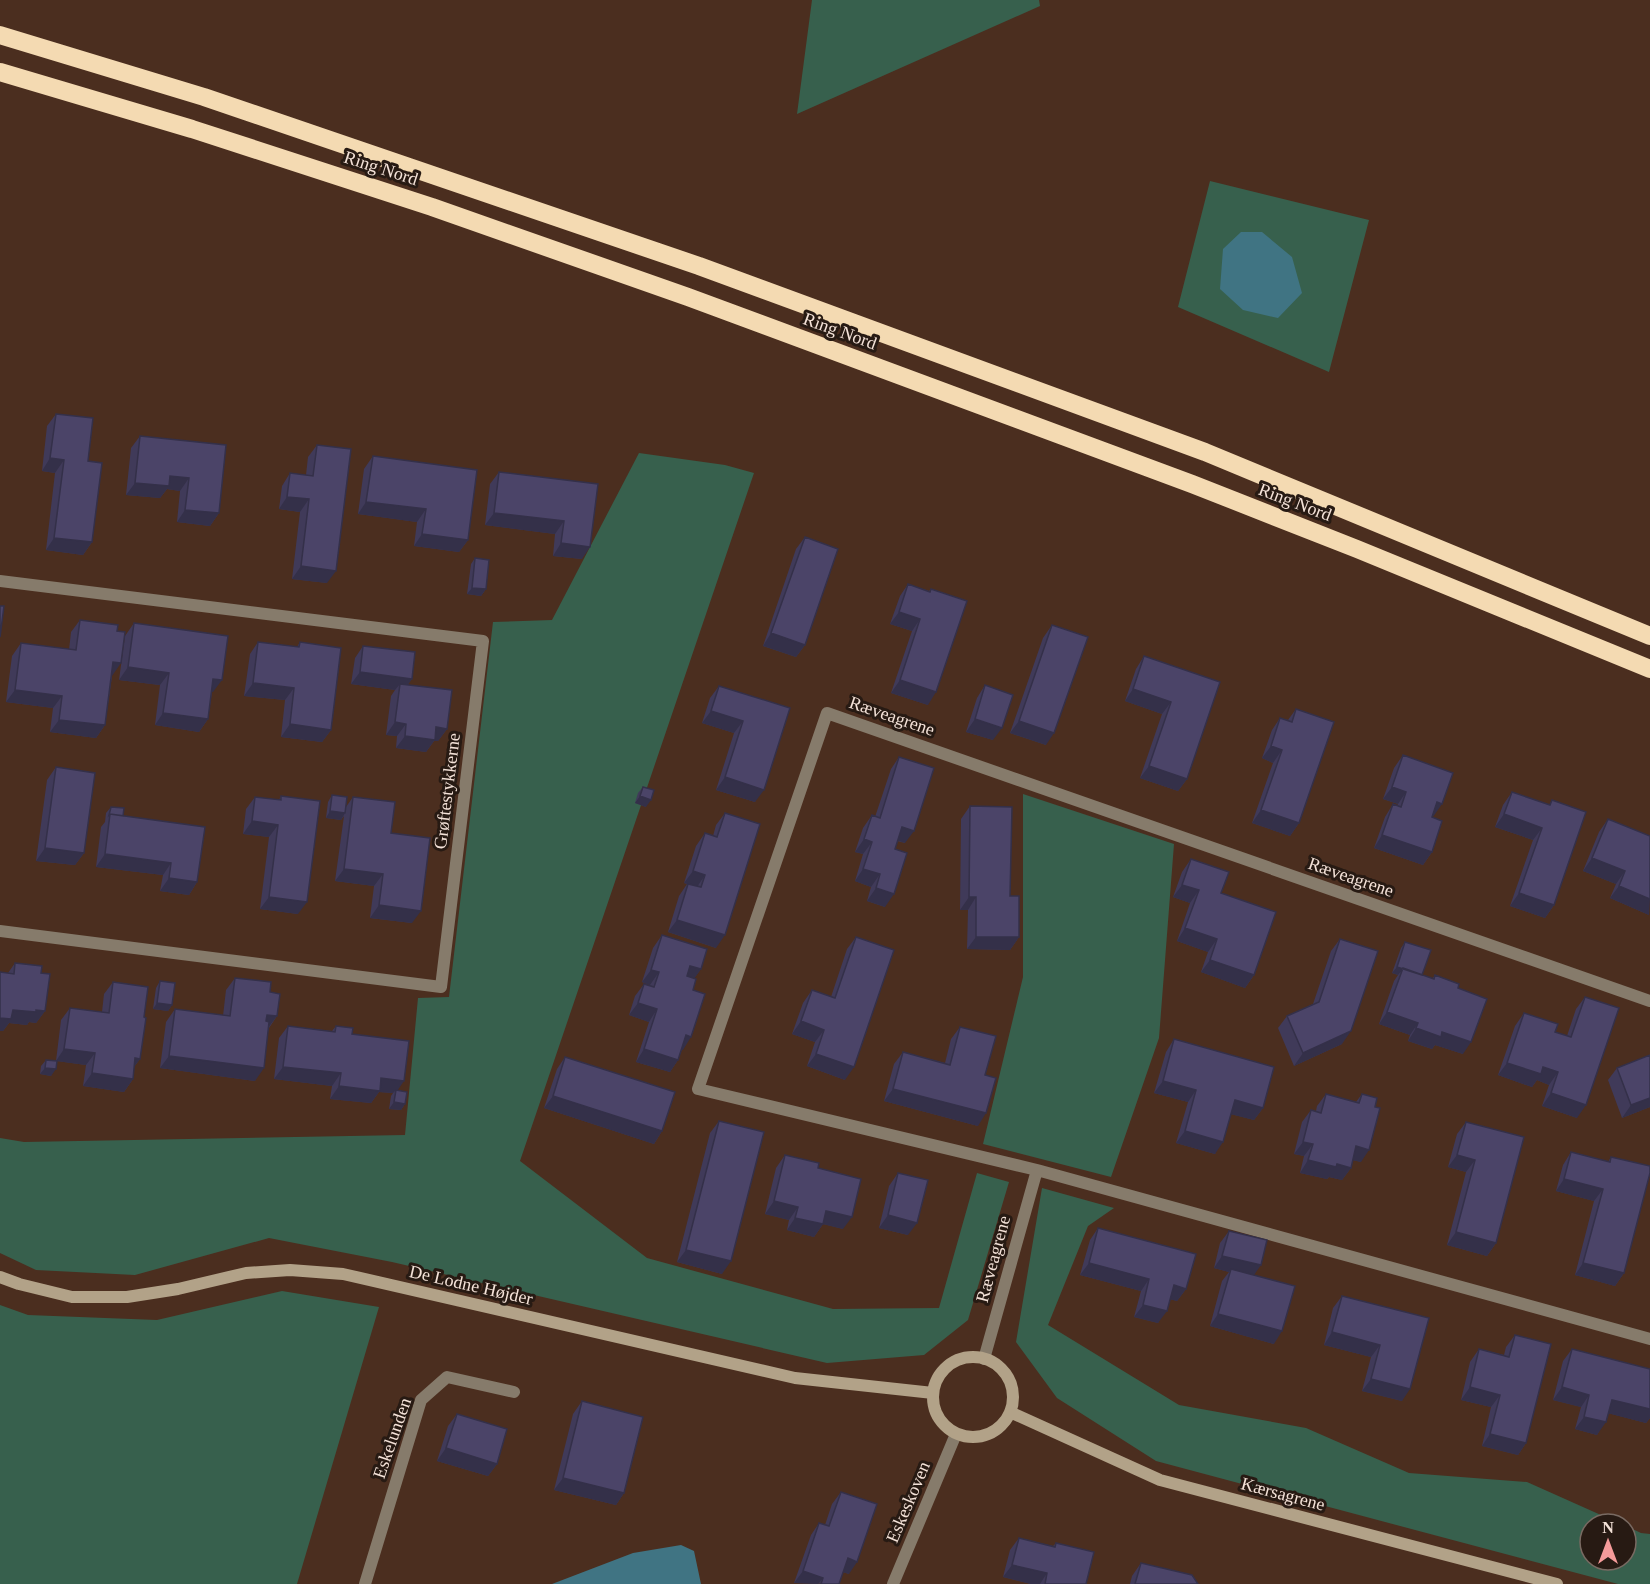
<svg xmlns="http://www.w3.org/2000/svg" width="1650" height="1584" font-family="Georgia,serif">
	<rect width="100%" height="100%" fill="#4b2e1f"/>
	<path fill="#37604d" d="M812,0H1039L1040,6L797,114Z
		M1210,181L1369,220L1329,372L1178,307Z
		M639,453L725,465L754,473L520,1161L647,1258L833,1309L939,1308L977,1173L1009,1182L968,1320L924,1355L827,1363L392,1262L269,1238L135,1275L36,1270L0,1253V1138L24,1142L405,1135L418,998L449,997L493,622L552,620Z
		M1023,794L1174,844L1159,1038L1111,1177L983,1144L1023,977Z
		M1042,1188L1114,1208L1088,1226L1048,1325L1179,1405L1306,1428L1409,1473L1527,1482L1621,1524H1590V1560H1626V1526L1641,1533L1650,1534V1584H1618L1156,1461L1057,1398L1016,1342Z
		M282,1291L379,1307L297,1584H0V1305L28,1315L157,1320Z"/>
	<path fill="#407483" d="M1241,232H1262L1292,257L1302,293L1278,318L1243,310L1220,289L1223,249Z
		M681,1545L694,1551L701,1584H552L633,1553Z"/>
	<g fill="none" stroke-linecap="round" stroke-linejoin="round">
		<path stroke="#867b6b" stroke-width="12" d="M0,581L483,641L441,987L0,931
			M1650,1001L827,713L698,1089L1037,1170L1650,1339
			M984,1359L1037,1170
			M365,1584L421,1400L447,1377L514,1392
			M893,1584L956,1434"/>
		<path stroke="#b2a288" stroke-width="12" d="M0,1277L19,1284L72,1297H127L178,1289L246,1273L290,1270L343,1274L795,1378L933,1393
			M933 1397a40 40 0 1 1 80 0a40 40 0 1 1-80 0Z
			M1010,1412L1160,1480L1557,1584"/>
		<path stroke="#f4dab2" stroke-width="18" d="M0,35L204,97L699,266L1205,452L1650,636
			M0,72L192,129L432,207L688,297L1192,484L1357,549L1650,669"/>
	</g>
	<path fill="#403a59" d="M56,414L88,461L92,542L83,555L46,550L55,473L42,471L47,426Z
		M140,436L226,445L219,513L210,526L177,522L180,491L167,489L160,498L126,495L131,448Z
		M317,445L327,583L292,579L300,512L279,509L282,486L290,473L306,475L308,457Z
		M373,456L468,540L459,552L414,546L417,522L358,514L364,469Z
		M499,472L598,484L582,559L553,556L555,534L485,525L490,484Z
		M805,537V645L796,657L763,646L796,549Z
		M475,558L486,589L481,596L467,594L471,564Z
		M908,584L929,591L931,589L928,705L891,693L912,631L890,624L900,596Z
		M80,620L112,676L105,725L96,738L50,732L53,708L6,702L12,656L21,643L69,650L71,632Z
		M134,623L213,692H212L208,719L199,732L155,725L160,685L119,680L125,636Z
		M1052,625L1046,745L1010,733L1043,638Z
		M258,642L297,647L300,642L331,730L322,742L281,737L285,700L244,696L250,654Z
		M363,646L412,679L408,684L447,729L438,741H434L426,752L396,748L397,736L386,735L391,696L395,690L351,684L355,658Z
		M1144,656L1220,682L1187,779L1178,791L1140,778L1162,714L1125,701L1136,669Z
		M985,685L993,740L966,732L977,698Z
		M719,686L790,708L755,802L716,790L734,733L702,723L710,698Z
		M1296,709L1299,823L1290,836L1252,823L1273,763L1262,758L1272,730L1280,718L1288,720Z
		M1403,755L1433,817L1432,816V852L1423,865L1374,848L1385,817L1393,804L1397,806L1398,804L1383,799L1394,768Z
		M899,757L905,843L897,841L895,849L885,907L867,901L871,887L855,881L863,854L855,852L863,828L872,815L875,817L891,769Z
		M56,767L84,853L75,865L36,861L47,780Z
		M643,787L646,807L635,803L638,793Z
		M1512,792L1549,805L1552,800L1554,905L1545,918L1510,906L1533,840L1495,827L1503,805Z
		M332,795L346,807L353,797L391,833L412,923L370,918L374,886L335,881L344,816L341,820L326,818L328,802Z
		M281,796L298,914L260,909L269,837L243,834L246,809L255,797L279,800Z
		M970,806L1010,896L1019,937L1010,950L967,949L968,910H960L961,819Z
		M111,807L123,816L197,882L189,895L160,891L163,875L96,867L101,827L105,822L106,813Z
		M725,813L716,948L668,932L679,896L687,884L684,883L696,846L705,833L713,836L716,825Z
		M1608,819L1649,915L1610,898L1616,884L1583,871L1599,832Z
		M1191,859L1221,893L1254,975L1245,988L1201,972L1208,952L1177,941L1190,903L1173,897L1182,872Z
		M662,935L701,969L694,978L683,1050L682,1049L678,1060L670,1072L636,1062L649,1022L629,1015L635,996L644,984L650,986V985L642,982L653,948Z
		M856,937L845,1080L807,1066L815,1042L792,1034L803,1003L812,990L831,997L847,949Z
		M1340,939L1342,1044L1294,1066L1278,1028L1287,1016L1313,1004L1331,951Z
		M1405,942L1422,975L1432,979L1435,975L1458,988L1463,1054L1435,1045L1432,1049L1408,1041L1410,1035L1379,1024L1394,981L1398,975L1392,973L1401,948Z
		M15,963L41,973L45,1011L36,1023L29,1022L27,1025L9,1023L3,1031L8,973Z
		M235,978L270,992L277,1016L269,1028L255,1081L160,1068L166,1022L175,1009L223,1016L226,990Z
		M160,981L172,1005L168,1011L153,1009L156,988Z
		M113,982L144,1017L140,1059L134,1067L133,1079L124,1092L83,1086L86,1065L57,1061L51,1076L40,1074L41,1066L46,1060L56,1061L61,1020L70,1008L102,1012L104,994Z
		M1585,997L1577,1118L1542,1106L1549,1085L1537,1080L1532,1087L1498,1075L1515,1026L1524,1013L1555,1032L1567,1036L1576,1009Z
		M288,1026L332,1031L336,1026L352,1034L398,1090L405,1104L401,1110L389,1109L391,1096L393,1093L379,1092L371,1103L330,1099L332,1086L274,1079L279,1038Z
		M960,1027L985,1075L978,1126L884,1101L894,1064L903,1052L945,1063L951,1039Z
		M1174,1039L1263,1108L1254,1120L1231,1114L1215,1154L1176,1143L1188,1102L1154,1093L1166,1052Z
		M1650,1055V1107L1622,1118L1608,1080L1617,1068Z
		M565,1057L662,1131L654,1144L544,1108L557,1069Z
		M1326,1094L1356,1102L1362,1094L1361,1162L1353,1160L1351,1168L1342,1180L1329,1177L1327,1179L1300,1173L1304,1156L1294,1154L1302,1122L1311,1110L1316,1111L1317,1106Z
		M719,1121L722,1274L677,1262L710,1133Z
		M1466,1122L1496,1243L1487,1256L1447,1245L1466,1172L1448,1167L1457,1134Z
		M1571,1152L1608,1162L1611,1157L1624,1273L1615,1286L1575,1275L1594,1201L1556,1191L1563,1165Z
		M785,1155L818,1168L843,1229L823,1224L814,1237L787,1230L789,1220L765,1214L776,1168Z
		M898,1173L908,1235L879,1228L889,1186Z
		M1098,1228L1186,1289L1177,1301L1170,1299L1158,1323L1134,1317L1141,1291L1080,1275L1090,1240Z
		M1229,1231L1254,1275L1274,1344L1210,1326L1222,1281L1229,1272L1214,1268L1220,1243Z
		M1342,1296L1429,1318L1402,1401L1362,1391L1371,1357L1324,1345L1333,1308Z
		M1515,1335L1526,1443L1518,1455L1482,1446L1491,1407L1461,1400L1470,1362L1479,1349L1504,1355L1506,1347Z
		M1572,1349L1650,1369V1418L1646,1423L1608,1413L1597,1435L1575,1429L1581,1407L1553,1400L1563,1361Z
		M582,1401L624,1493L616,1505L554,1490L573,1414Z
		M457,1414L497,1464L488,1476L437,1461L448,1426Z
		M841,1492L849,1574L843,1572L839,1584L794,1583L811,1535L819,1523L825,1525L832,1504Z
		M1019,1538L1053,1546L1056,1543L1086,1584H1031L1003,1577L1010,1550Z
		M1141,1563L1198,1584H1130L1132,1576Z"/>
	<path fill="#343049" d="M50,458L64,460L55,473L42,471Z
		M170,476L189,478L180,491L167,489L160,498L126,495L135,483Z
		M287,497L309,499L300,512L279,509Z
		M366,502L426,509L417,522L358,514Z
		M185,510L219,513L210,526L177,522Z
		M494,513L564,521L555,534L485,525Z
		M422,534L468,540L459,552L414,546Z
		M54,538L92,542L83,555L46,550Z
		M561,543L590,547L582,559L553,556Z
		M301,566L336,571L327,583L292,579Z
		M472,588L486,589L481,596L467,594Z
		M899,612L920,619L912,631L890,624Z
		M771,633L805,645L796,657L763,646Z
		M113,662L121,663L112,676L104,675Z
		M128,667L169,673L160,685L119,680Z
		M360,672L412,679L403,691L400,684L395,690L351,684Z
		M213,679L222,680L213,692L205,691Z
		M900,680L936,692L928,705L891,693Z
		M253,683L294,688L285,700L244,696Z
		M1133,689L1171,702L1162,714L1125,701Z
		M15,690L62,696L53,708L6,702Z
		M711,711L743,721L734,733L702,723Z
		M163,713L208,719L199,732L155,725Z
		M975,719L1002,728L993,740L966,732Z
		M59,720L105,725L96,738L50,732Z
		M1019,721L1054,733L1046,745L1010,733Z
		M395,722L406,724L397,736L386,735Z
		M290,724L331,730L322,742L281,737Z
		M436,727L447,729L438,741H434L426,752L396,748L405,736Z
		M1271,746L1282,750L1273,763L1262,758Z
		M1149,766L1187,779L1178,791L1140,778Z
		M725,777L764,790L755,802L716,790Z
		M1392,787L1406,792L1398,804L1383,799Z
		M640,796L651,800L646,807L635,803Z
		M1437,802L1442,804L1433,817L1428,815Z
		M1261,810L1299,823L1290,836L1252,823Z
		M330,811L345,813L341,820L326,818Z
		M1504,814L1542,828L1533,840L1495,827Z
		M252,821L278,825L269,837L243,834Z
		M902,827L914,831L905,843L893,839Z
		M1382,835L1432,852L1423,865L1374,848Z
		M864,839L872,842L863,854L855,852Z
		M45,848L84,853L75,865L36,861Z
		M105,854L171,863L163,875L96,867Z
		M1592,858L1625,871L1616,884L1583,871Z
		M344,869L383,874L374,886L335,881Z
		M863,869L880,874L871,887L855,881Z
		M693,871L705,875L697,887L684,883Z
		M169,878L197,882L189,895L160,891Z
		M1182,885L1199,890L1190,903L1173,897Z
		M1619,886L1650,899L1649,915L1610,898Z
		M876,888L894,894L885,907L867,901Z
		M1519,893L1554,905L1545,918L1510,906Z
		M269,897L307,902L298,914L260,909Z
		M969,897H976L968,910H960Z
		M379,905L421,911L412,923L370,918Z
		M677,920L725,935L716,948L668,932Z
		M1185,928L1217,939L1208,952L1177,941Z
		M976,937H1019L1010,950L967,949Z
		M1210,960L1254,975L1245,988L1201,972Z
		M690,966L701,969L692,982L682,978Z
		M1397,967L1403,969L1398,975L1392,973Z
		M651,970L659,972L650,985L642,982Z
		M157,1003L172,1005L168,1011L153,1009Z
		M638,1003L657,1009L649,1022L629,1015Z
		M13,1010H36L45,1011L36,1023L29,1022L27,1025L9,1023L3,1031H0V1018Z
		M1387,1012L1418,1023L1410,1035L1379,1024Z
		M267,1015L277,1016L268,1028L258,1027Z
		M801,1021L824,1030L815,1042L792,1034Z
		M1416,1028L1442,1032L1471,1042L1463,1054L1435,1045L1432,1049L1408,1041Z
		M1351,1031L1342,1044L1294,1066L1303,1053Z
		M686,1035L691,1037L683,1050L677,1048Z
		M64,1049L95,1053L86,1065L56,1061Z
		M644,1049L678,1060L670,1072L636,1062Z
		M816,1054L854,1067L845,1080L807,1066Z
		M169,1056L264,1068L255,1081L160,1068Z
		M135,1058L140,1059L131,1071Z
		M1507,1063L1543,1067L1558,1072L1549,1085L1537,1080L1532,1087L1498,1075Z
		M283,1067L341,1073L332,1086L274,1079Z
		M45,1068L56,1069L51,1076L40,1074Z
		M92,1073L133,1079L124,1092L83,1086Z
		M381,1078L404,1081L395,1094L396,1090L393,1093L379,1092L371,1103L330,1099L339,1086Z
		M1163,1081L1196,1090L1188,1102L1154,1093Z
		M893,1089L986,1113L978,1126L884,1101Z
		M1551,1093L1586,1105L1577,1118L1542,1106Z
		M553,1096L662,1131L654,1144L544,1108Z
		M1650,1098V1107L1622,1118L1631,1105Z
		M1235,1100L1263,1108L1254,1120L1226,1113Z
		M394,1102L405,1104L401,1110L389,1109Z
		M1185,1131L1223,1142L1215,1154L1176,1143Z
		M1303,1142L1313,1144L1304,1156L1294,1154Z
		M1356,1146L1369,1150L1361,1162L1347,1159Z
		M1457,1155L1475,1160L1466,1172L1448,1167Z
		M1308,1160L1337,1164L1351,1168L1342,1180L1329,1177L1327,1179L1300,1173Z
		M1564,1179L1603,1189L1594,1201L1556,1191Z
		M774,1201L798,1207L789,1220L765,1214Z
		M826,1211L852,1217L843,1229L823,1224L814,1237L787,1230L795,1218Z
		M888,1215L917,1223L908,1235L879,1228Z
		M1456,1232L1496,1243L1487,1256L1447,1245Z
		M686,1250L731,1261L722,1274L677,1262Z
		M1222,1256L1261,1265L1252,1278L1231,1269L1229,1272L1214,1268Z
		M1089,1263L1149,1279L1141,1291L1080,1275Z
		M1583,1263L1624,1273L1615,1286L1575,1275Z
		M1174,1285L1186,1289L1177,1301L1165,1298Z
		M1143,1305L1167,1311L1158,1323L1134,1317Z
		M1218,1314L1282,1331L1274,1344L1210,1326Z
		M1332,1332L1380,1345L1371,1357L1324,1345Z
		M1371,1379L1410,1389L1402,1401L1362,1391Z
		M1470,1387L1500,1395L1491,1407L1461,1400Z
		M1562,1387L1589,1395L1581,1407L1553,1400Z
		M1612,1400L1650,1409V1418L1646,1423L1603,1412Z
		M1584,1417L1606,1422L1597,1435L1575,1429Z
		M1490,1434L1526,1443L1518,1455L1482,1446Z
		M446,1448L497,1464L488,1476L437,1461Z
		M563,1478L624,1493L616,1505L554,1490Z
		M848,1558L857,1562L849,1574L839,1571Z
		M1012,1565L1047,1573L1040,1584H1031L1003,1577Z
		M803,1571L823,1578L818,1584L794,1583Z"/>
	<path fill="#4b4468" stroke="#343049" stroke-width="1.5" d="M56,414L93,418L88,461L102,463L92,542L54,538L64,460L50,458Z
		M140,436L226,445L219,513L185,510L189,478L170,476L169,486L135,483Z
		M317,445L351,449L336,571L301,566L309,499L287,497L290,473L313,476Z
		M373,456L477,470L468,540L422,534L426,509L366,502Z
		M499,472L598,484L590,547L561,543L564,521L494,513Z
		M805,537L838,549L805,645L771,633Z
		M475,558L489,560L486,589L472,588Z
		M908,584L930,592L931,589L967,601L936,692L900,680L920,619L899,612Z
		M0,606H4L0,637Z
		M80,620L118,625L117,631L125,632L121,663L113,662L105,725L59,720L62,696L15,690L21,643L76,650Z
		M134,623L228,636L222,680L213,679L208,719L163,713L169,673L128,667Z
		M1052,625L1088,637L1054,733L1019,721Z
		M258,642L299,647L300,642L341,648L331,730L290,724L294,688L253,683Z
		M363,646L415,652L412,679L360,672Z
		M1144,656L1220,682L1187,779L1149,766L1171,702L1133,689Z
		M400,684L452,690L447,729L436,727L435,740L405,736L406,724L395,722Z
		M985,685L1013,695L1002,728L975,719Z
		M719,686L790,708L764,790L725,777L743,721L711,711Z
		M1296,709L1334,722L1299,823L1261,810L1282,750L1271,746L1280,718L1292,722Z
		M1403,755L1453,773L1442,804L1437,802L1432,817L1442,821L1432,852L1382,835L1393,804L1401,807L1406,792L1392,787Z
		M899,757L934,768L914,831L902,827L895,849L907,853L894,894L876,888L880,874L863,869L872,842L864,839L872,815L880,818Z
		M56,767L95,773L84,853L45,848Z
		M643,787L654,790L651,800L640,796Z
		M1512,792L1550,805L1552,800L1586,812L1554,905L1519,893L1542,828L1504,814Z
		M332,795L347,797L345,813L330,811Z
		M281,796L320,801L307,902L269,897L278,825L252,821L255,797L281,800Z
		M353,797L395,802L391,833L430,838L421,911L379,905L383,874L344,869Z
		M970,806L1012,807L1010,896H1019V937H976V897H969Z
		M111,807L124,808L123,816L110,814L109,815Z
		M725,813L760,824L725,935L677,920L688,884L701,887L705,875L693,871L705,833L717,837Z
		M110,814L205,827L197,882L169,878L171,863L105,854Z
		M1608,819L1650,836V899L1619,886L1625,871L1592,858Z
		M1191,859L1229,872L1221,893L1276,912L1254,975L1210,960L1217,939L1185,928L1199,890L1182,885Z
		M662,935L707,949L701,969L690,966L687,976L696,979L693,990L705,994L691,1037L686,1035L678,1060L644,1049L657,1009L638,1003L644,984L654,987L659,972L651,970Z
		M856,937L894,950L854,1067L816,1054L824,1030L801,1021L812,990L835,998Z
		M1340,939L1378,951L1351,1031L1303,1053L1287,1016L1319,1002Z
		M1405,942L1431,950L1422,975L1397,967Z
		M15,963L42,966L41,973L50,974L45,1011L36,1010V1012L13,1010L11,1019L0,1018V972L14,974Z
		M1403,968L1434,979L1435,975L1459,984L1458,988L1487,999L1471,1042L1442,1032L1441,1037L1416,1028L1418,1023L1387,1012Z
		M235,978L271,982L270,992L280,994L277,1016L267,1015L266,1021L269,1022L264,1068L169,1056L175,1009L230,1016Z
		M160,981L175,983L172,1005L157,1003Z
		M113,982L148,987L144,1017L146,1018L140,1059L135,1058L133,1079L92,1073L95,1053L64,1049L70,1008L109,1013Z
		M1585,997L1619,1008L1586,1105L1551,1093L1558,1072L1543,1067L1541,1074L1507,1063L1524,1013L1558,1024L1555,1032L1571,1037Z
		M288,1026L335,1032L336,1026L353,1028L352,1034L409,1041L404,1081L381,1078L380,1091L339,1086L341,1073L283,1067Z
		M960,1027L996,1036L985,1075L996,1078L986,1113L893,1089L903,1052L950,1065Z
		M1174,1039L1274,1067L1263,1108L1235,1100L1223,1142L1185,1131L1196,1090L1163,1081Z
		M1650,1055V1098L1631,1105L1617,1068Z
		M565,1057L675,1092L662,1131L553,1096Z
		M46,1060L57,1061L56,1069L45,1068Z
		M396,1090L407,1092L405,1104L394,1102Z
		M1326,1094L1359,1103L1362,1094L1377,1098L1375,1107L1380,1108L1369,1150L1356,1146L1351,1168L1337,1164L1336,1167L1308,1160L1313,1144L1303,1142L1311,1110L1321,1113Z
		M719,1121L764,1132L731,1261L686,1250Z
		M1466,1122L1524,1137L1496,1243L1456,1232L1475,1160L1457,1155Z
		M1571,1152L1610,1162L1611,1157L1650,1166V1173L1624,1273L1583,1263L1603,1189L1564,1179Z
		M785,1155L819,1163L818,1168L861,1179L852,1217L826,1211L823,1224L795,1218L798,1207L774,1201Z
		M898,1173L928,1180L917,1223L888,1215Z
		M1098,1228L1196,1254L1186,1289L1174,1285L1167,1311L1143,1305L1149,1279L1089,1263Z
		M1229,1231L1267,1240L1261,1265L1222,1256Z
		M1231,1269L1295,1286L1282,1331L1218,1314Z
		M1342,1296L1429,1318L1410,1389L1371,1379L1380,1345L1332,1332Z
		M1515,1335L1551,1344L1526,1443L1490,1434L1500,1395L1470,1387L1479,1349L1509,1357Z
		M1572,1349L1650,1369V1409L1612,1400L1606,1422L1584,1417L1589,1395L1562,1387Z
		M582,1401L643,1417L624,1493L563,1478Z
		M457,1414L507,1429L497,1464L446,1448Z
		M841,1492L877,1504L857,1562L848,1558L839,1584H821L823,1578L803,1571L819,1523L829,1526Z
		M1019,1538L1055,1547L1056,1543L1094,1552L1086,1584H1045L1047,1573L1012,1565Z
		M1141,1563L1192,1575L1198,1584H1135Z"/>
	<g text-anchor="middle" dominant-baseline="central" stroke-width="6" stroke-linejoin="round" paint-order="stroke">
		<g font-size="18" fill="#f4e2d8" stroke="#271a13">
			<text transform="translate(381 168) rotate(18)">Ring Nord</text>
			<text transform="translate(840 331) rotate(20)">Ring Nord</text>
			<text transform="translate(1295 502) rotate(21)">Ring Nord</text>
			<text transform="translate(892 716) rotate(19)">Ræveagrene</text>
			<text transform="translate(447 791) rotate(-83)">Grøftestykkerne</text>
			<text transform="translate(1351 877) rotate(19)">Ræveagrene</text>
			<text transform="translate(993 1259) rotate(-75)">Ræveagrene</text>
			<text transform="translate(471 1285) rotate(13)">De Lodne Højder</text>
			<text transform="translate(392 1438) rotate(-71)">Eskelunden</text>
			<text transform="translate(1283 1494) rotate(15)">Kærsagrene</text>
			<text transform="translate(908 1502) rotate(-67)">Eskeskoven</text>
		</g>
	</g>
	<g transform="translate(1608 1542)"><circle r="28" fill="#271a13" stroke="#796a62" stroke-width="1.5"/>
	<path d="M0-4.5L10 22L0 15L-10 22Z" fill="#f59b9a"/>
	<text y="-9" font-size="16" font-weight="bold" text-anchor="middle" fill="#f4e2d8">N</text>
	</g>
</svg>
